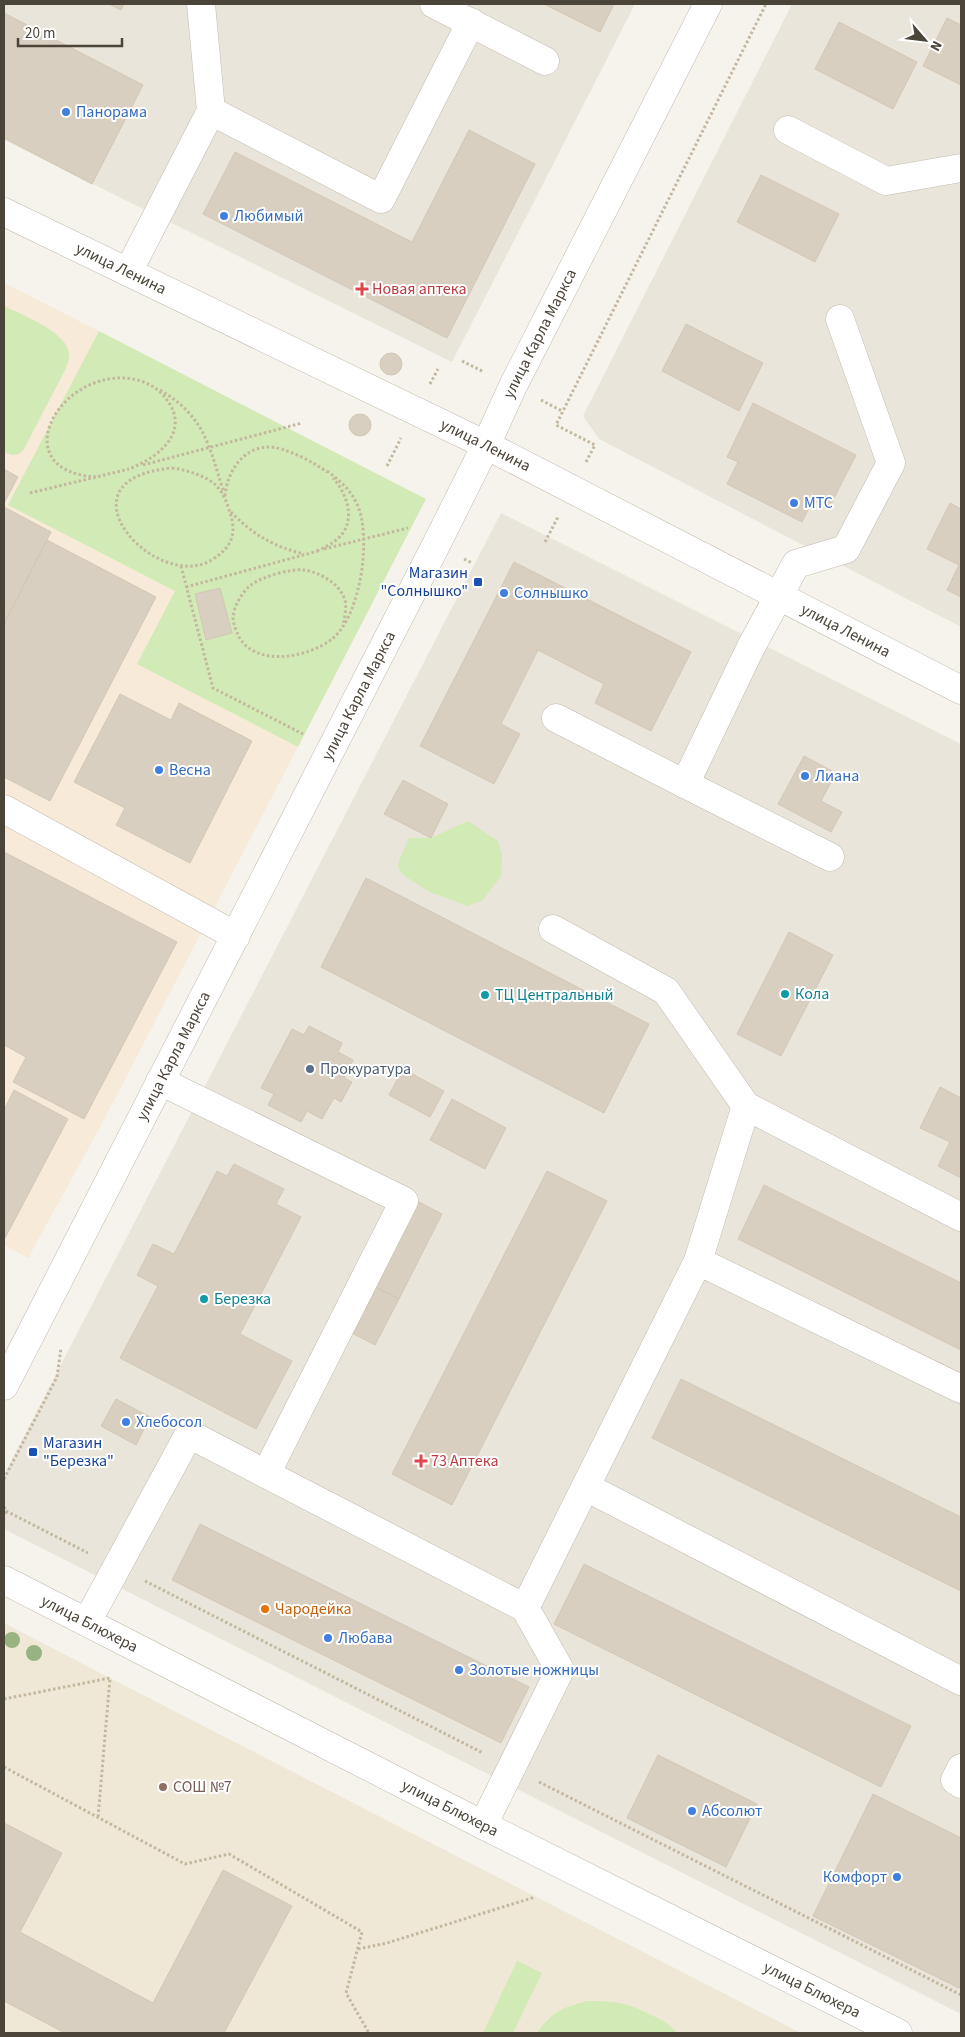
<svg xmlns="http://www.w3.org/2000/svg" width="965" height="2037" font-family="'Source Sans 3',sans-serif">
	<rect width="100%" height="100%" fill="#f6f3ec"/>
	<path fill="#eae5da" d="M4,4H635L452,362L4,140Z
		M792,4H961V627L599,439L583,416Z
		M501,513L961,744V2014L4,1529V1475Z"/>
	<path fill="#f7ead8" d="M4,283L99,331L9,505L175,591L138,664L298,747L98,1131L28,1258L4,1245Z"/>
	<path fill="#efe8d6" d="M4,1623L110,1678L801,2033H4Z"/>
	<path fill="#d2eab5" d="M4,306C22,315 66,331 69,353C70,358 67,364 66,368L24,449L19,454L12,455L4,452Z
		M99,331L426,499L298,747L137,664L175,591L8,505Z
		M468,821L498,841L502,856L501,876L483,900L467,906L430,892L403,875L398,867L399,861L409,838H431Z
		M517,1961L542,1973L513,2033H483Z
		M587,2001C615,2001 626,2002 651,2015C662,2020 670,2024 677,2033H537C554,2010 560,2009 587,2001Z"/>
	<path fill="#d8cfc1" stroke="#d3c7b4" d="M109,4H124L121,10Z
		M544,4H614L600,32Z
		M4,13L143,85L92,184L4,138Z
		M947,18L961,25V85L923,66Z
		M839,22L917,62L893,109L815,69Z
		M469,130L535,164L447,338L203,214L235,152L412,242Z
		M761,175L839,214L815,262L737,222Z
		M686,324L763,363L739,411L662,371Z
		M380 364a11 11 0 1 1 22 0a11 11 0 1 1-22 0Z
		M753,403L856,455L829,508L813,500L802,522L727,484L738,462L727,457Z
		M349 425a11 11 0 1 1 22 0a11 11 0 1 1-22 0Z
		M4,469L18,477L4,503Z
		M950,503L961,509V597L947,590L959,565L927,549Z
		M4,507L51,532L4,624Z
		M47,540L156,597L50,801L4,777V624Z
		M514,562L691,652L651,731L595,703L604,684L538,650L501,724L520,734L494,784L420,746Z
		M220,588L232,633L206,640L195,594Z
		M120,694L171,720L179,703L252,741L190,863L116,825L125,808L74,782Z
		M804,756L836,773L821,801L842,812L831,832L778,804Z
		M403,780L448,804L431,838L384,814Z
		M4,852L177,942L84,1119L13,1082L26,1057L4,1045Z
		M366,878L649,1024L604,1113L321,967Z
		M789,932L833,955L781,1056L737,1034Z
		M309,1026L342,1043L338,1052L353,1060L344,1078L352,1082L341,1102L334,1098L322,1119L307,1111L301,1122L268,1105L274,1094L261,1088L292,1029L304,1035Z
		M403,1069L444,1091L430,1117L389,1095Z
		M940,1087L961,1098V1178L938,1166L950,1142L920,1128Z
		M14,1090L68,1119L5,1238L4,1110Z
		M452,1099L506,1128L485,1169L430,1140Z
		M234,1164L284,1189L276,1204L301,1217L240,1334L292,1361L256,1429L120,1358L158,1286L137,1275L153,1244L174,1254L217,1171L227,1176Z
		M547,1171L607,1201L452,1505L392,1474Z
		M764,1185L961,1283V1350L738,1239Z
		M415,1200L442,1214L399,1299L372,1285Z
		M372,1285L399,1299L375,1345L348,1331Z
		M681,1379L961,1517V1591L652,1438Z
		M116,1399L150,1417L136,1445L101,1426Z
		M200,1524L529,1687L501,1743L172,1580Z
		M584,1564L911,1726L881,1787L554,1624Z
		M658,1755L757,1804L726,1867L627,1818Z
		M873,1794L961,1838V1984L959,1988L813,1916Z
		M4,1823L62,1853L20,1932L153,2003L223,1870L292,1906L224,2033H65L4,2001Z"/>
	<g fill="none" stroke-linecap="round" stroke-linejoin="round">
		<defs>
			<g id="minor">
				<path d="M434,4L545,61"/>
				<path d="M211,111L381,199L471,22"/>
				<path d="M788,130L886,181L961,168"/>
				<path id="s1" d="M4,212L486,445L961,690"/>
				<path d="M128,272L211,111L201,4"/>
				<path d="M556,718L685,784L751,647L796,564L846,549L891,463L840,319"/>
				<path d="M685,784L830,857"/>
				<path d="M4,809L236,936"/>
				<path d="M553,929L666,991L746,1106L961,1217"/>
				<path d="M160,1081L404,1201L266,1474"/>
				<path d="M698,1261L961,1389"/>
				<path id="s2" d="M4,1386L436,545L486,445L513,386L708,4"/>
				<path d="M586,1487L961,1681"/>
				<path id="s3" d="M4,1580L483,1825L898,2033"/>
				<path d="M87,1622L189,1434L525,1608L698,1261L746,1106"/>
				<path d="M961,1768L955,1780L961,1784"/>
				<path d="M483,1825L560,1670L525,1608"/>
			</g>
		</defs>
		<use href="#minor" stroke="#c2bbae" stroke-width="29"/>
		<path stroke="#c4b79f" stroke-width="3" stroke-dasharray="2.5 2.5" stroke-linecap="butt" d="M462,361L484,372
			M430,384L438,369
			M160,390C206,417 209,447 224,493
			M541,400L562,411
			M586,462L595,445L556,425L766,4
			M143,465L302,423
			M387,466L401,438
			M172,468C186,470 200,474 212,482C220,488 225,497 228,507C237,530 235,545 213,559C158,596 50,479 172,468Z
			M327,471C340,481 350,489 357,504C372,536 361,616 332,639C308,658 254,668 238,635C236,630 233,623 233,617C234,606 242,592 251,585C261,577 292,568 304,570C313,571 321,575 329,580C336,585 342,591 345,600C347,609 344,618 343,626
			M96,477C7,471 54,377 122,378C136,378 151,383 161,393C194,427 164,455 129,469
			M30,493L129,469
			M225,496C227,473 241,449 267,447C284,446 313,462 327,472
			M231,512C252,534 274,547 304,554
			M545,542L558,517
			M324,549L408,528
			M317,551C323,548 330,545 335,541C357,525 349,496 333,478
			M464,559L472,563
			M181,566L213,688L303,734
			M186,587L318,551
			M4,1479L57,1377L61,1348
			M4,1507L6,1511L4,1515
			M6,1511L88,1553
			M145,1581L483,1753
			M4,1699L110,1678L98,1818
			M4,1767L185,1864L229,1854L362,1932L346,1993L369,2033
			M539,1782L961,1995
			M358,1949L387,1943L535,1897"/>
		<use href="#minor" stroke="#fff" stroke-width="28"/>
	</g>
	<g fill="#97b381">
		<circle cx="12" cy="1640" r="8"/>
		<circle cx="34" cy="1653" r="8"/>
	</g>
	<g fill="#3f7fe0" stroke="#fff" stroke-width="2">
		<circle cx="66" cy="112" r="5"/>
		<circle cx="224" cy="216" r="5"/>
		<circle cx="794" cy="503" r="5"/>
		<circle cx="504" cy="593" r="5"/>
		<circle cx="159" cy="770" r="5"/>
		<circle cx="805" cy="776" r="5"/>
		<circle cx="126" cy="1422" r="5"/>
		<circle cx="328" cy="1638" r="5"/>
		<circle cx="459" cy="1670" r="5"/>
		<circle cx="692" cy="1811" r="5"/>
		<circle cx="897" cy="1877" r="5"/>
	</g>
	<g fill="#e0444e" stroke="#fff" stroke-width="2">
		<path d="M359.5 281.5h5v5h5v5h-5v5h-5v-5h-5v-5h5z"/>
		<path d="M418.5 1453.5h5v5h5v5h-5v5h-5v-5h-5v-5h5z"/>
	</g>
	<g fill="#1a4fb4" stroke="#fff" stroke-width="2">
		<rect x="473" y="577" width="10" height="10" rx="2.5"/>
		<rect x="28" y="1447" width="10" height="10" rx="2.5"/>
	</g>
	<g fill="#0f9aa8" stroke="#fff" stroke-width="2">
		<circle cx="785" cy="994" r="5"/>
		<circle cx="485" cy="995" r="5"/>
		<circle cx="204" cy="1299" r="5"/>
	</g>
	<circle fill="#5c6f8a" stroke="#fff" stroke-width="2" cx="310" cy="1069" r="5"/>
	<circle fill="#e8710a" stroke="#fff" stroke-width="2" cx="265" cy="1609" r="5"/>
	<circle fill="#8d6e63" stroke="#fff" stroke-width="2" cx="163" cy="1787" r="5"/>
	<g text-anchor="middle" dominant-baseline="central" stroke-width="4" stroke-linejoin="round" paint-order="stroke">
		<g font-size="16" fill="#366cbe" stroke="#fff" text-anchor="start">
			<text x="76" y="112">Панорама</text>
			<text x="234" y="216">Любимый</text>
			<text x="804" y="503">МТС</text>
			<text x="514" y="593">Солнышко</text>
			<text x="169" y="770">Весна</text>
			<text x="815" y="776">Лиана</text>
			<text x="136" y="1422">Хлебосол</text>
			<text x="338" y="1638">Любава</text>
			<text x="469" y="1670">Золотые ножницы</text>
			<text x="702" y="1811">Абсолют</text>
			<text x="887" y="1877" text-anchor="end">Комфорт</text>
		</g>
		<g font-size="16" fill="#4b4439" stroke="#fff">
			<text stroke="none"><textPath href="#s1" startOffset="130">улица Ленина</textPath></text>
			<text stroke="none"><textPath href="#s2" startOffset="1181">улица Карла Маркса</textPath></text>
			<text stroke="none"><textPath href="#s1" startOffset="535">улица Ленина</textPath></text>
			<text stroke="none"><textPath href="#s1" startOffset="940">улица Ленина</textPath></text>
			<text stroke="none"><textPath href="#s2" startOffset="776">улица Карла Маркса</textPath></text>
			<text stroke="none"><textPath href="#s2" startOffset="371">улица Карла Маркса</textPath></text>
			<text stroke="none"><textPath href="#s3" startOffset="96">улица Блюхера</textPath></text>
			<text stroke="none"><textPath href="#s3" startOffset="501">улица Блюхера</textPath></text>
			<text stroke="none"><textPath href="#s3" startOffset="906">улица Блюхера</textPath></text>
		</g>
		<g font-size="16" fill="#be3a42" stroke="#fff" text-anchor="start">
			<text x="372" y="289">Новая аптека</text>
			<text x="431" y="1461">73 Аптека</text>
		</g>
		<g font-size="16" fill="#164399" stroke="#fff" text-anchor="end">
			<text x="468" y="573">Магазин<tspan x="468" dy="18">"Солнышко"</tspan></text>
			<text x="43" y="1443" text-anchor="start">Магазин<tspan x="43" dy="18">"Березка"</tspan></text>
		</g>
		<g font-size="16" fill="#0d838f" stroke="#fff" text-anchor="start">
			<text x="795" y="994">Кола</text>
			<text x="495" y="995">ТЦ Центральный</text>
			<text x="214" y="1299">Березка</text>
		</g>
		<g font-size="16" fill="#4e5e75" stroke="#fff" text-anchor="start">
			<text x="320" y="1069">Прокуратура</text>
		</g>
		<g font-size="16" fill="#c56008" stroke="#fff" text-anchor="start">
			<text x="275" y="1609">Чародейка</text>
		</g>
		<g font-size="16" fill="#785e54" stroke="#fff" text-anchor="start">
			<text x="173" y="1787">СОШ №7</text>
		</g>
	</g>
	<rect width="965" height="2037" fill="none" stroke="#4b4439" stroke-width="10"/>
	<g transform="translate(925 40) rotate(118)" stroke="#ffffff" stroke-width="4" paint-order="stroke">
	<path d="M0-4L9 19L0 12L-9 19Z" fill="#4b4439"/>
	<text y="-8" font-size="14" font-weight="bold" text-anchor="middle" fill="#4b4439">N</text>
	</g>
	<path d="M18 38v8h104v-8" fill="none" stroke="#4b4439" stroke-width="2.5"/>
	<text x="25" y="38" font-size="15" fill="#4b4439" stroke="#ffffff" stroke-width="4" paint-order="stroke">20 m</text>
</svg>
